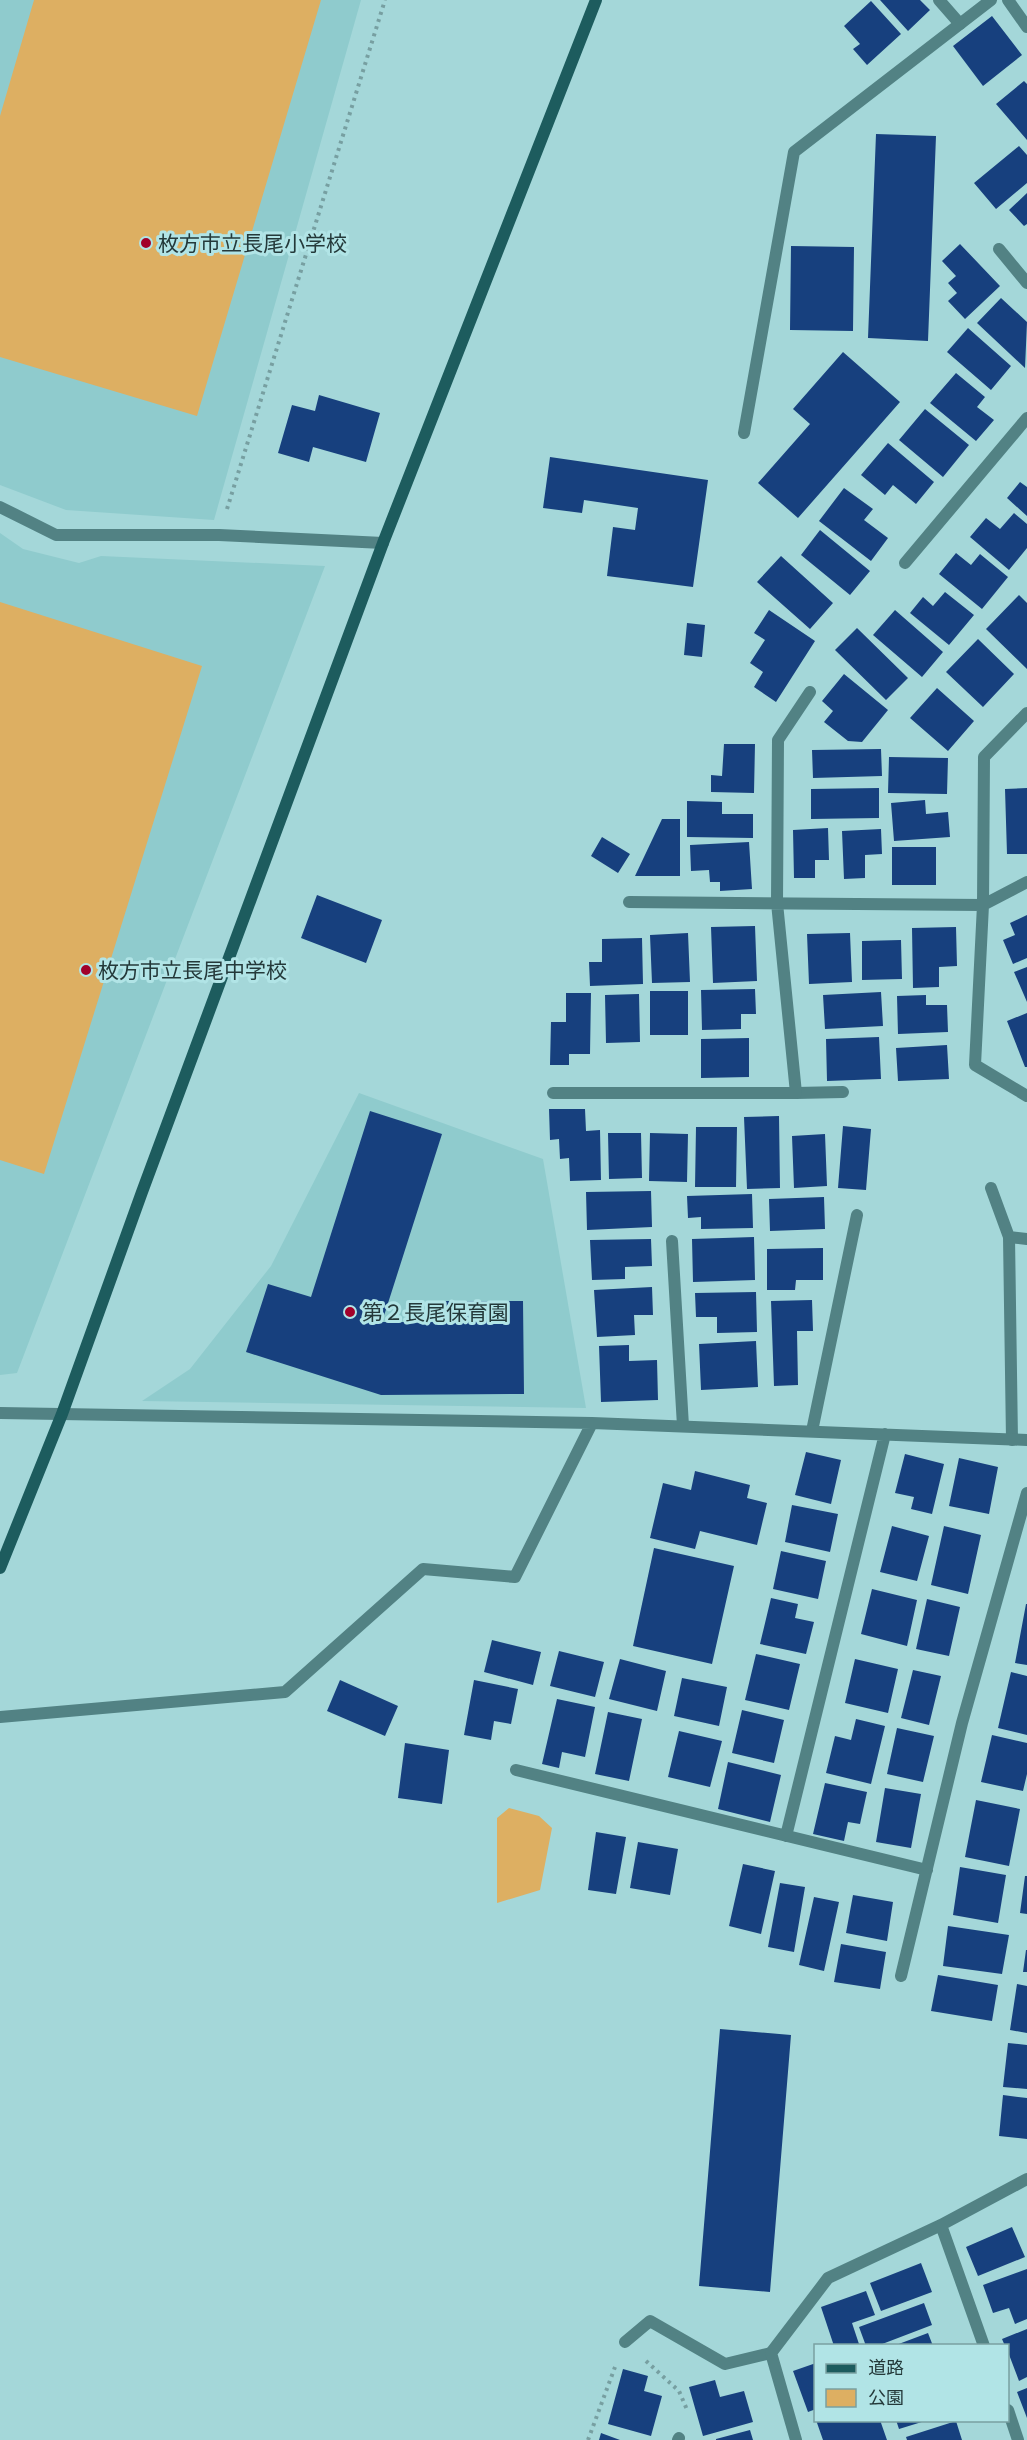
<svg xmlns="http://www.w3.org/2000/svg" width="1027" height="2440" font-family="'Archivo Narrow','Noto Sans JP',sans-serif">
	<rect width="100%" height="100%" fill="#a4d7d9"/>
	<path fill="#8fcbcd" d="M0,0H361L214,520L66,510L0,485Z
		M0,533L23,549L79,563L101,556L325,566L17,1373L0,1375Z
		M359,1093L543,1159L586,1408L142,1401L190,1369L271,1266Z"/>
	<path fill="#ddaf62" d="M34,0H321L197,416L0,357V116Z
		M0,602L202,666L44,1174L0,1160Z
		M509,1808L539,1816L552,1828L540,1890L497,1903V1818Z"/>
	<path fill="#17407e" d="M880,0H920L930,10L908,31Z
		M871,1L901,34L867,65L853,49L860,44L844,26Z
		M992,16L1022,55L983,86L953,46Z
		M1024,81L1027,84V140L996,104Z
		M876,134L936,136L928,341L868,338Z
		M1019,146L1027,155V183L996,209L974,183Z
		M1027,193V224L1024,226L1009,210Z
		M960,244L1000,286L965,319L948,301L957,293L948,283L956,276L942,261Z
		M791,246L854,247L853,331L790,330Z
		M1001,298L1027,322L1025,368L977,323Z
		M968,328L1011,366L991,390L947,352Z
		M843,352L900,402L798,518L758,483L810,424L793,409Z
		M956,373L985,397L977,407L994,420L976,441L930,403Z
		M319,395L380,413L366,462L313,447L309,462L278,453L292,405L315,411Z
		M925,409L969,445L943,477L899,440Z
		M888,443L934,482L916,504L893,485L885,495L861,475Z
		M550,457L708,480L693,587L607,576L613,527L635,530L638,508L584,500L582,513L543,508Z
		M1020,482L1027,487V516L1007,498Z
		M844,488L873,509L864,520L888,538L871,561L819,521Z
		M1014,513L1027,524V548L1009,570L970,537L986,518L1000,529Z
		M820,530L870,571L850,595L801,555Z
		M956,553L971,565L980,554L1008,577L982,609L939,574Z
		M781,556L833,603L810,629L757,582Z
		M945,592L974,615L949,645L910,613L923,597L933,606Z
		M1019,595L1027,603V669L986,629Z
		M769,610L815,641L776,702L754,687L763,672L750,663L765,640L754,633Z
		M895,610L943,652L922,677L873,635Z
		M687,623L705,625L702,657L684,655Z
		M857,628L908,678L886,700L835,650Z
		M978,639L1014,674L983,707L946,672Z
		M844,674L888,710L862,742L848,741L824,722L833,711L822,701Z
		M937,688L974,721L948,751L910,718Z
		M724,744H755L754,793L711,792V775L722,776Z
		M881,749L882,776L813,778L812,750Z
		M889,757L948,758L947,794L888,793Z
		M879,788V818L811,819V789Z
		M1027,788V854H1007L1005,789Z
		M925,800L926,814L948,812L950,837L894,841L891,803Z
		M687,801L722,802V814H753V838L687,837Z
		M662,819H680V876H635Z
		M828,828L829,860H815V878H794L793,830Z
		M881,829L882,854L865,855V878L844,879L842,831Z
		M602,837L630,854L618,873L591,856Z
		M749,842L752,889L720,891V882H710L709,870L691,871L690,845Z
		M892,847H936V885H892Z
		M317,895L382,920L366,963L301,938Z
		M1027,915V958L1013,964L1003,940L1015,935L1010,923Z
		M755,926L757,981L713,983L711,927Z
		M956,927L957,966L939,967V987L913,988L912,928Z
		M688,933L690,982L652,983L650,935Z
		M850,933L852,982L809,984L807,934Z
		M642,938L643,984L590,986L589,962H602V939Z
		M901,940L902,979L862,980V941Z
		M1027,967V1002L1014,972Z
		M755,989L756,1014H741V1029L702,1030L701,990Z
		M650,991H688V1035H650Z
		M881,992L883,1026L825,1029L823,995Z
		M566,993H591L590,1054H569V1065H550L551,1022H566Z
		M639,994L640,1042L606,1043L605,995Z
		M926,995V1005H947L948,1032L898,1034L897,996Z
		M1027,1013V1067H1025L1007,1021Z
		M879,1037L881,1079L827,1081L826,1039Z
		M749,1038V1077L701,1078V1039Z
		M947,1045L949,1079L898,1081L896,1048Z
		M549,1109H585L586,1131L600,1130L601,1180L570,1181L569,1158L560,1159L559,1139L550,1140Z
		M370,1111L442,1134L382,1322H439V1301H523L524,1394L381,1395L246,1352L268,1284L311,1297Z
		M779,1116L780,1188L747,1189L744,1117Z
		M843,1126L871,1129L866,1190L838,1188Z
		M696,1127H737L736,1187H695Z
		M608,1133H641L642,1178L609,1179Z
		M650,1133L688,1134L687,1182L649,1181Z
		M825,1134L827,1186L794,1188L792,1136Z
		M651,1191L652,1227L587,1230L586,1192Z
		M752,1194L753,1228L701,1229V1217L688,1218L687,1196Z
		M824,1197L825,1229L770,1231L769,1199Z
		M754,1237L755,1280L693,1282L692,1239Z
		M651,1239L652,1266L625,1267V1279L592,1280L590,1240Z
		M823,1248V1280H796L795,1290H767V1249Z
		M652,1287L653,1315H634L635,1335L597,1337L594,1290Z
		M756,1292L757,1332L717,1333V1317H696L695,1293Z
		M812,1300L813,1331H797L798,1385L774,1386L771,1301Z
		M756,1341L758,1387L701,1390L699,1344Z
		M629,1345V1361L657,1360L658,1400L601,1402L599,1346Z
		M806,1452L841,1460L831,1504L795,1495Z
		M905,1454L944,1464L932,1514L911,1509L914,1497L895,1493Z
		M959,1458L998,1467L989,1514L949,1506Z
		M695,1471L750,1485L747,1498L767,1503L757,1545L700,1531L695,1549L650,1538L663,1483L691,1490Z
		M792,1505L838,1514L830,1552L785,1542Z
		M892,1526L929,1536L917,1581L880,1572Z
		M944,1526L981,1535L968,1594L931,1585Z
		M654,1548L734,1566L712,1664L633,1646Z
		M781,1551L826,1561L818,1599L773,1589Z
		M872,1589L917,1600L907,1646L861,1634Z
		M771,1598L798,1604L795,1618L814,1622L806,1654L760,1644Z
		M927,1599L960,1607L949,1656L916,1649Z
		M1026,1604H1027V1665L1015,1663Z
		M492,1640L541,1652L533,1685L484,1672Z
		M559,1651L604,1662L595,1697L550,1686Z
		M756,1654L800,1664L789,1710L745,1700Z
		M620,1659L666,1671L657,1711L609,1699Z
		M855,1659L898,1669L888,1713L845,1703Z
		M913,1670L941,1676L929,1725L901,1718Z
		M1011,1672L1027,1676V1735L998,1728Z
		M682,1678L727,1687L719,1726L674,1716Z
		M340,1680L398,1706L385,1736L327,1711Z
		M474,1680L518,1689L511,1724L494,1721L491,1740L464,1735Z
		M557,1699L595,1707L585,1757L562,1752L559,1768L542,1764Z
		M742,1710L784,1720L774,1763L732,1753Z
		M608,1712L642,1719L629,1781L595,1774Z
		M856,1719L885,1726L871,1784L826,1773L835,1736L851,1740Z
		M897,1728L934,1736L923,1782L887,1774Z
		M679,1731L722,1741L710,1787L668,1777Z
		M992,1735L1027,1743V1774L1023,1791L981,1782Z
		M405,1743L449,1750L442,1804L398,1798Z
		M728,1762L781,1775L770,1822L718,1809Z
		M825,1783L867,1792L860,1824L848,1822L844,1841L813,1834Z
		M885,1788L921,1794L911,1848L876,1842Z
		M976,1800L1020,1809L1009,1866L965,1857Z
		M596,1832L626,1837L616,1894L588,1890Z
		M638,1842L678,1849L670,1895L630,1888Z
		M743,1864L775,1871L761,1934L729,1926Z
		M960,1867L1006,1875L998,1923L953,1915Z
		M1025,1876H1027V1914L1020,1913Z
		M780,1883L805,1887L794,1952L768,1947Z
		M853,1895L893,1902L887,1941L846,1933Z
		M814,1897L839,1902L824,1971L799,1965Z
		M948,1926L1009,1935L1002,1974L943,1966Z
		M841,1944L886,1952L880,1989L834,1982Z
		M1026,1950H1027V1972H1023Z
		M938,1975L998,1985L992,2021L931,2011Z
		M1017,1984L1027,1986V2033L1010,2030Z
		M720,2029L791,2035L770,2292L699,2286Z
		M1008,2043L1027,2045V2089L1003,2087Z
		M1003,2095L1027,2098V2139L999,2136Z
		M1012,2227L1025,2257L978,2276L966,2247Z
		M921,2263L932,2292L881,2311L870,2283Z
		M1027,2269V2319L1015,2324L1009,2308L993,2313L983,2285Z
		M866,2291L875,2315L852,2323L859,2344L834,2346L821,2307Z
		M924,2303L932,2325L877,2346H866L859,2327Z
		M1027,2329V2377L1019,2381L1008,2352V2346H1005L1002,2339Z
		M928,2333L933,2346H897L896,2345Z
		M816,2363V2409L808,2412L793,2371Z
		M623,2369L648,2376L644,2391L662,2396L651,2436L608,2424Z
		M715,2380L720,2397L744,2391L753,2422L703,2436L689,2387Z
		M1027,2388V2418L1017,2392Z
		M816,2420H880L887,2440H823Z
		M896,2420H925V2421L899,2429Z
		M956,2421L962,2440H907L906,2437Z
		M750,2430L753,2440H716V2439Z
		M601,2433L620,2440H599Z"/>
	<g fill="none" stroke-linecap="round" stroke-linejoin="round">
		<path stroke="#779fa1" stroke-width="4" stroke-dasharray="3 4.5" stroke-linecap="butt" d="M227,509L385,0
			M646,2361L679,2391L688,2412
			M588,2440L615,2367"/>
		<path stroke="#528284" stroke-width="12" d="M939,0L960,24
			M1008,0L1027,27
			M905,563L1027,418
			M796,1093L843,1092
			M991,1188L1009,1237L1012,1440
			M1009,1237L1027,1239
			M672,1241L683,1426
			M812,1431L857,1215
			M625,2342L650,2321L725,2364L771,2353"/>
		<path stroke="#528284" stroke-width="12" d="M999,249L1027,283
			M744,433L794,152L991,0
			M0,507L56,535H219L383,543
			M1027,713L984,757L983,905L975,1065L1027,1096
			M629,902L983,905L1027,882
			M553,1093H796L777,903L778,740L810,692
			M0,1413L592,1423L1027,1440
			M0,1717L285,1692L423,1569L515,1577L592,1423
			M516,1770L927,1870
			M786,1836L885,1434
			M901,1976L962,1723L1027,1493
			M941,2225L984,2346
			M1008,2410L1018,2440
			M678,2440L679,2438
			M796,2440L771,2353L828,2278L941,2225L1027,2179"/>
		<path stroke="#1d5c5e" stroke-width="12" d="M0,1568L62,1414L142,1192L383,543L596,0"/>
	</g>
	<g fill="#a1012a" stroke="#b1e4e6" stroke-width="2">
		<circle cx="146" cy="243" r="6"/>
		<circle cx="86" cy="970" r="6"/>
		<circle cx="350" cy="1312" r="6"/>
	</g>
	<g text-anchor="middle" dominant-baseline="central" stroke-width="6" stroke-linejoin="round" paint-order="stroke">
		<g font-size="21" fill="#24393a" stroke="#b1e4e6" text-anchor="start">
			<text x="158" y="243">枚方市立長尾小学校</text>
			<text x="98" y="970">枚方市立長尾中学校</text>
			<text x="362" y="1312">第２長尾保育園</text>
		</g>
	</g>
	<rect x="814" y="2344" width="195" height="78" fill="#b1e4e6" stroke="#79a0a1" stroke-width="1.5"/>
	<rect x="826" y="2364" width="30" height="9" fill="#1d5c5e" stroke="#79a0a1" stroke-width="1.5"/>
	<text x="868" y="2374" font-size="18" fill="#24393a">道路</text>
	<rect x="826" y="2389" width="30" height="18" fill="#ddaf62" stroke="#79a0a1" stroke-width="1.5"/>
	<text x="868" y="2404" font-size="18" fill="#24393a">公園</text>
</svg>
